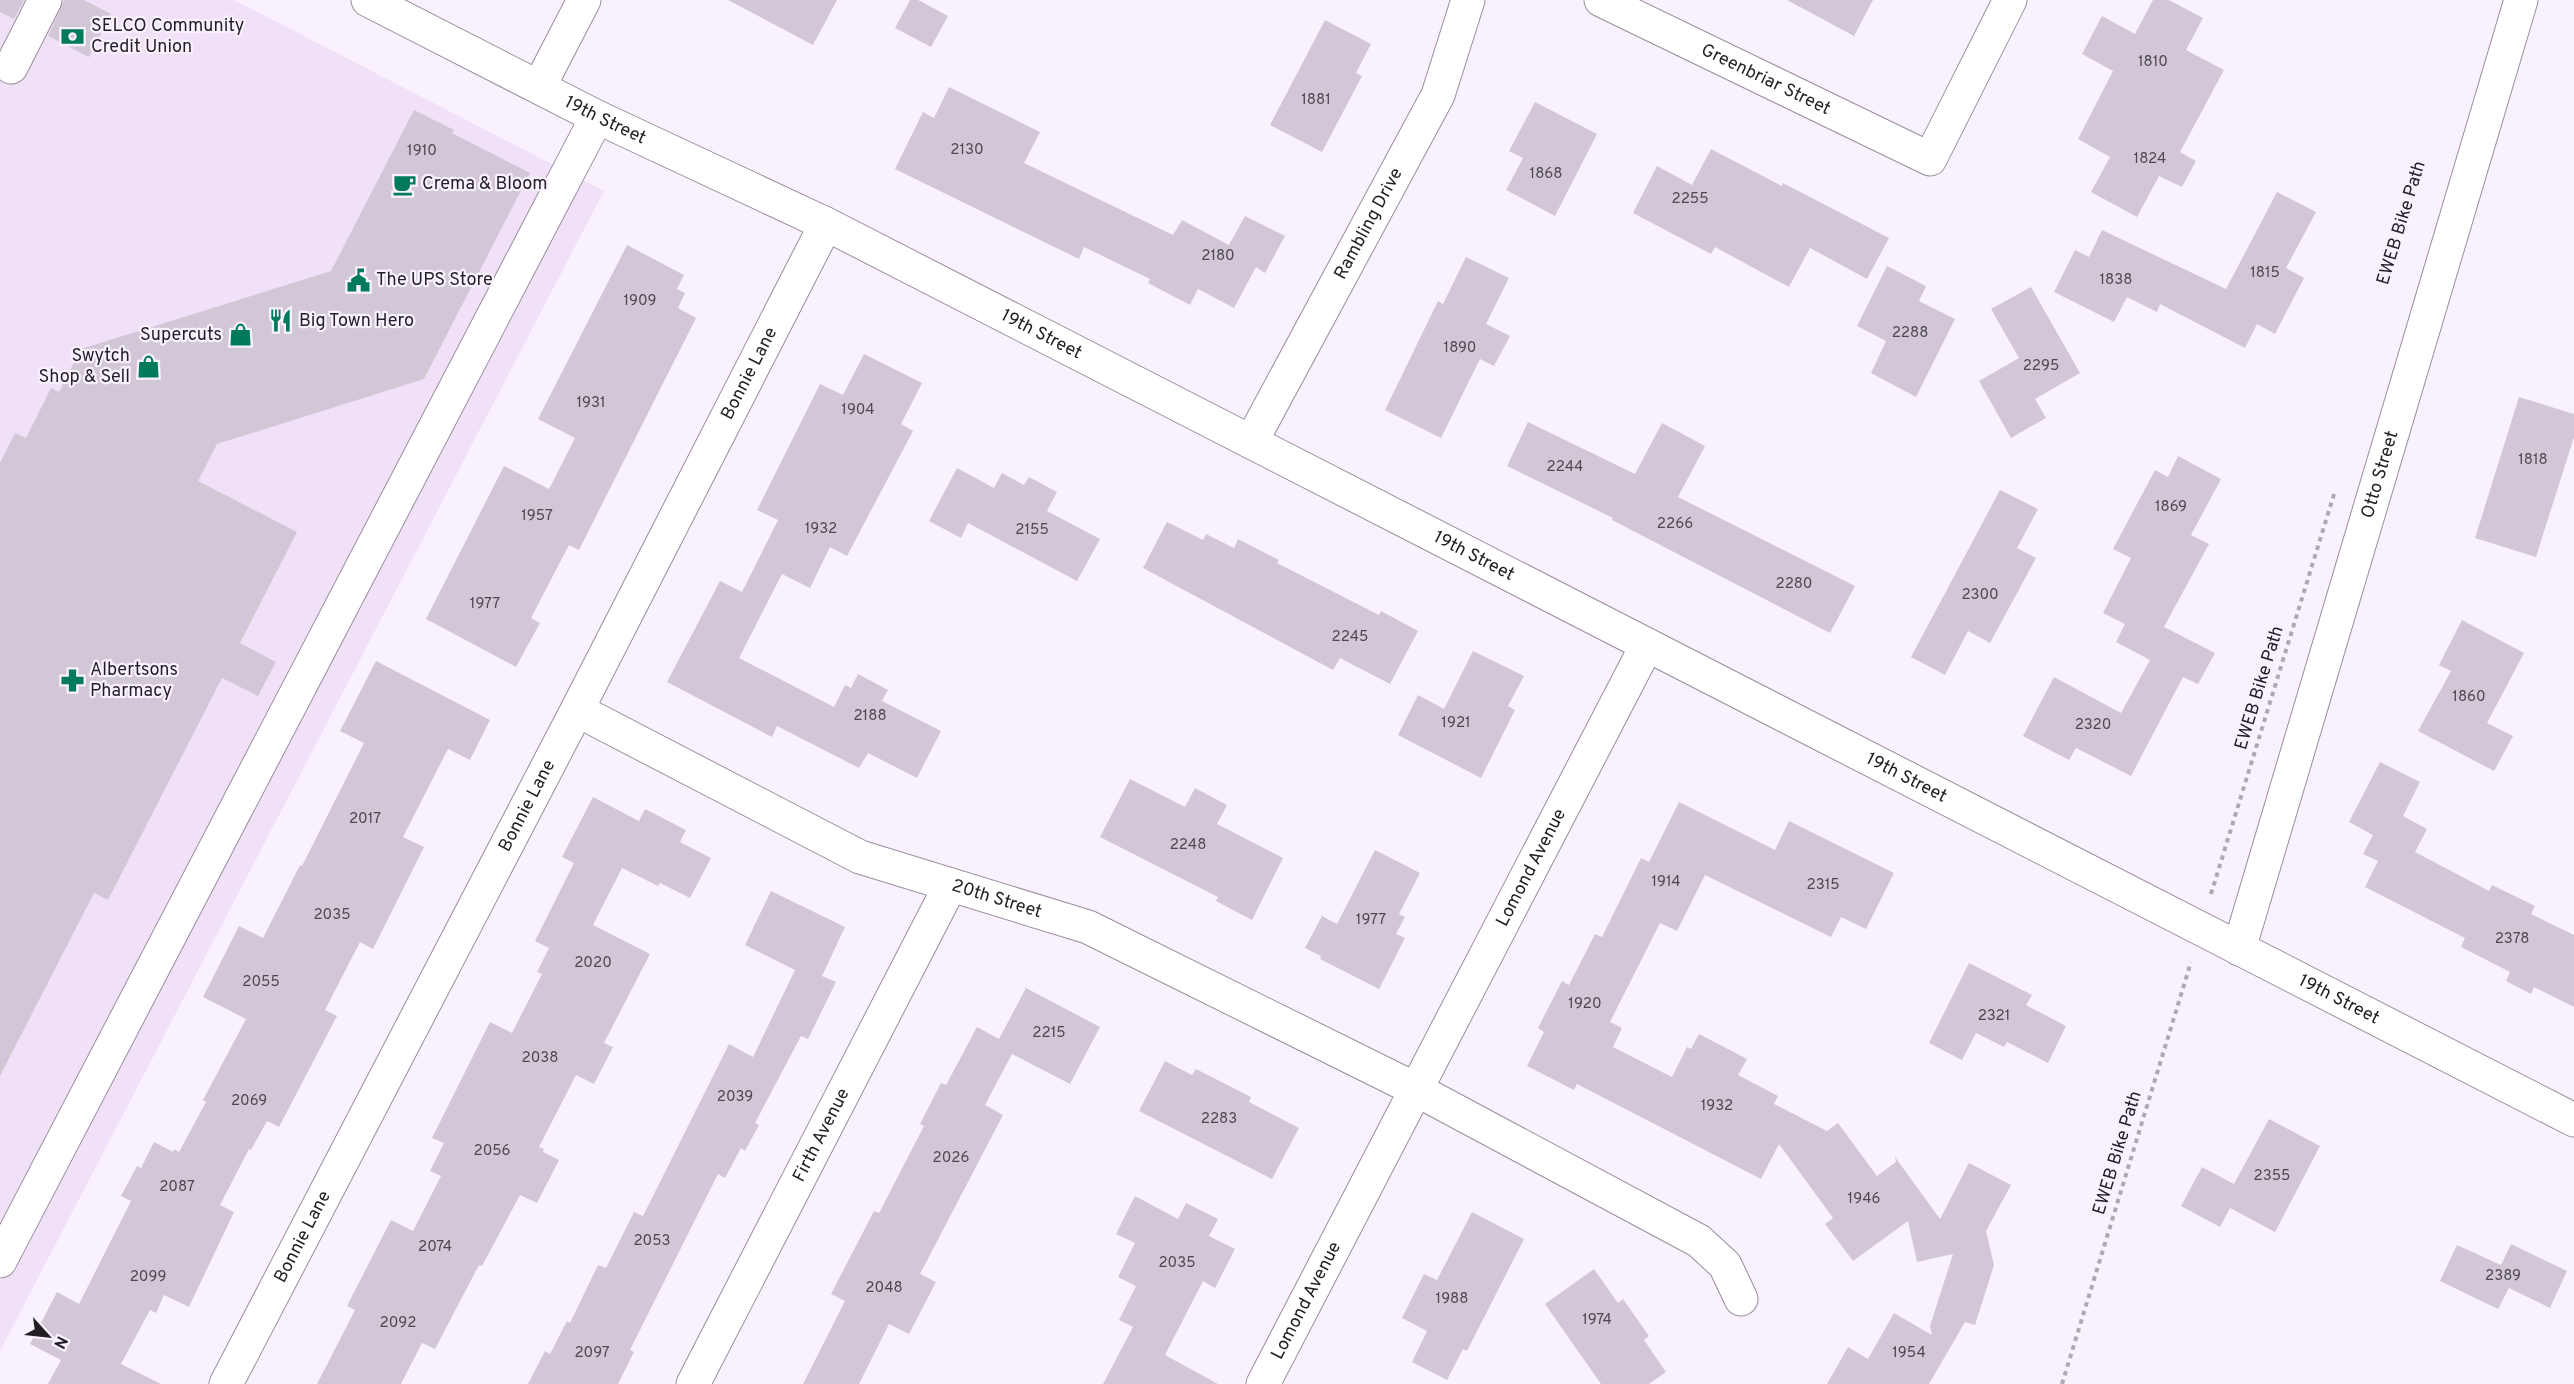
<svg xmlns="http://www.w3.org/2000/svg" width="2574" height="1384" font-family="Overpass,sans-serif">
	<rect width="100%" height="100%" fill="#faf1fe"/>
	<path fill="#f1e1f8" d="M0,0H234L604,191L0,1351Z"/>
	<path fill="#d2c7d7" d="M0,0H24L14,19L0,12Z
		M64,0H84L111,14L89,57L48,36Z
		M728,0H837L813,45Z
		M910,0H918L948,16L931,47L895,28Z
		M1787,0H1873L1854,36Z
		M2153,0H2169L2203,18L2186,50L2224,70L2180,152L2196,161L2182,187L2159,176L2137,217L2091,192L2110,157L2078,139L2113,71L2082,54L2102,16L2135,34Z
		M1325,20L1371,44L1356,73L1362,76L1322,152L1270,125Z
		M949,87L1040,132L1024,163L1173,235L1182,220L1229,245L1245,216L1285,236L1265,273L1256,267L1234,308L1198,289L1190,305L1148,283L1150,279L1084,247L1079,259L895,169L923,112L934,118Z
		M1535,102L1597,134L1555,216L1506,190L1523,158L1509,151Z
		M414,110L454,130L452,133L530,173L424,379L217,444L198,481L297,532L240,643L276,662L258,696L222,678L108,900L94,893L0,1076V463L15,433L26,438L51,388L59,392L81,349L331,271Z
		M1711,149L1782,186L1783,183L1889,238L1867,279L1810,248L1789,287L1715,247L1711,254L1633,213L1657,166L1692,185Z
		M2277,192L2316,212L2286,268L2304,278L2275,334L2257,324L2245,348L2160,304L2157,312L2127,297L2114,322L2054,292L2075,250L2089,257L2102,230L2226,289Z
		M627,245L684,275L677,289L685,293L678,308L696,318L579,550L569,545L531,618L540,623L516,667L426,619L504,466L549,489L575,438L538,419Z
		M1466,257L1509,278L1486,324L1510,336L1494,366L1480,359L1441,438L1385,410L1438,301L1443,304Z
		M1887,266L1926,286L1919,301L1955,319L1916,397L1871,373L1886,341L1857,326Z
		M2031,287L2080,373L2035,399L2046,418L2011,438L1979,381L2019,358L1991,309Z
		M864,354L922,383L901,424L913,431L847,556L830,547L810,588L782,574L739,658L834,707L845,685L851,688L858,674L888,690L882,701L941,731L917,778L868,753L859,768L777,726L772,737L667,682L720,581L742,592L778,520L757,510L820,384L843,395Z
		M2519,397L2574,414V437L2536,557L2475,538Z
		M1528,422L1635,474L1662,423L1705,446L1678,497L1855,586L1830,633L1612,520L1613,518L1507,466Z
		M2178,456L2221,479L2191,535L2209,544L2164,627L2215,653L2198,684L2183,677L2131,776L2076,748L2069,760L2023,736L2054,677L2121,713L2150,660L2116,642L2125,624L2103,613L2131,558L2113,549L2155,470L2168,477Z
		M957,468L994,488L1002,473L1024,485L1029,477L1057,492L1047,511L1100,539L1077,581L968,523L961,538L929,521Z
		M2000,490L2038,509L2017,548L2036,558L1990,643L1968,631L1945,675L1911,657Z
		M1167,522L1203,540L1206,534L1234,548L1238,539L1279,560L1277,563L1379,615L1381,611L1418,631L1390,684L1340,658L1333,670L1143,568Z
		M2462,620L2524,653L2487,723L2513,736L2494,771L2418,731L2451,671L2439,665Z
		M1473,651L1524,676L1508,706L1515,710L1481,778L1398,735L1418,695L1444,709Z
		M376,661L490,720L470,760L448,749L403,837L424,847L373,949L360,942L325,1010L337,1016L279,1127L267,1121L251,1150L249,1149L220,1205L234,1212L189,1307L164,1295L156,1313L150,1310L121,1364L161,1384H48L61,1360L30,1344L57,1292L79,1304L131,1201L121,1196L137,1166L141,1168L154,1142L173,1152L174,1149L179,1152L206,1102L203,1100L246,1019L203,997L239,926L263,938L300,865L302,866L364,743L340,731Z
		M2380,762L2420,782L2403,816L2427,829L2415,852L2489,891L2492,885L2535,906L2531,914L2574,935V1007L2534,987L2531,994L2506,981L2510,972L2461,947L2465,938L2365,887L2378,861L2363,854L2373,835L2349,822Z
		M1130,779L1185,807L1195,788L1227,805L1217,824L1283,858L1252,920L1216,901L1218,897L1100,837Z
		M593,797L639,821L645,809L686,830L680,842L711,858L690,898L660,883L658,886L622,868L593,925L650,954L604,1043L613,1047L594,1084L576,1075L539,1147L544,1149L543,1152L559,1160L537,1203L520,1195L482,1266L479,1265L435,1349L422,1343L401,1384H317L355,1310L347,1306L391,1220L413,1231L441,1176L430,1171L444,1143L432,1138L490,1022L512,1033L542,974L537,972L549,948L535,941L574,863L562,857Z
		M1679,802L1775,850L1789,821L1894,873L1866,929L1841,917L1831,937L1705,875L1677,931L1660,923L1610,1022L1622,1028L1613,1047L1672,1077L1687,1047L1691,1049L1699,1034L1747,1059L1738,1075L1778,1096L1774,1104L1827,1131L1838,1123L1877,1176L1896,1162L1895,1157L1940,1219L1969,1163L2011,1185L1986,1231L1994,1265L1975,1325L1965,1322L1929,1384H1827L1848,1347L1868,1359L1894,1313L1932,1335L1930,1326L1953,1254L1917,1262L1908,1221L1853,1261L1825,1224L1833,1218L1779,1144L1761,1179L1577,1084L1574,1090L1527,1066L1544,1032L1538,1028L1562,981L1569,985L1595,934L1602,937L1641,858L1649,862Z
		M1375,850L1420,873L1399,914L1405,917L1396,934L1405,938L1379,989L1320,959L1321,956L1305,948L1322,916L1337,924Z
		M771,891L845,927L822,976L836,982L808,1039L801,1036L755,1123L759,1125L745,1151L741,1148L725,1178L718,1174L630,1350L634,1352L618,1384H528L545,1351L550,1354L567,1321L570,1323L598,1265L606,1268L634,1212L643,1216L729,1044L753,1057L795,970L745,945Z
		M1969,963L2032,995L2026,1005L2066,1026L2048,1063L2007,1042L2004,1047L1976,1033L1962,1060L1929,1043Z
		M1026,988L1100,1027L1070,1084L1012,1054L985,1105L1003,1115L920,1274L936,1282L909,1334L889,1324L859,1384H803L845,1301L831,1294L874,1211L879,1213L924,1126L920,1124L941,1083L946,1085L977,1027L999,1039Z
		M1165,1061L1192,1075L1196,1069L1251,1097L1249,1102L1299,1128L1272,1179L1139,1111Z
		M2269,1119L2320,1146L2275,1232L2230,1208L2220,1227L2181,1206L2202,1167L2234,1184Z
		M1135,1196L1178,1219L1186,1203L1218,1219L1209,1236L1235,1249L1215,1288L1203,1281L1165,1355L1218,1384H1103L1133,1327L1119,1320L1136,1286L1118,1277L1135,1243L1116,1234Z
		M1472,1212L1524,1239L1467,1351L1463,1349L1447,1380L1412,1362L1427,1331L1402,1318L1424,1274L1437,1280Z
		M2511,1244L2567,1271L2550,1308L2509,1288L2498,1309L2440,1281L2457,1245L2501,1265Z
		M1594,1269L1618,1303L1623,1299L1649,1336L1644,1340L1666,1372L1649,1384H1601L1545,1304Z"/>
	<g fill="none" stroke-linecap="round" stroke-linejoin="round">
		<defs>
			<g id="minor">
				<path id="s1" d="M368,0L597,117L826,224L2574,1120"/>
				<path id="s2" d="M1601,0L1930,159L2010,0"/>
				<path d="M11,67L45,0"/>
				<path d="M539,87L584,0"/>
				<path id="s3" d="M1251,442L1438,95L1468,0"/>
				<path id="s4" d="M577,710L860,857L1088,927L1417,1090L1699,1241L1725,1265L1741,1299"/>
				<path id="s5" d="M2239,949L2521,0"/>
				<path d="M0,1261L597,117"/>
				<path id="s6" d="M226,1384L577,710L826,224"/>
				<path id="s7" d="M693,1384L950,886"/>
				<path id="s8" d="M1263,1384L1647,645"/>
			</g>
		</defs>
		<use href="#minor" stroke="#998e9d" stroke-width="35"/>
		<path stroke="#afa8b2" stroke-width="4" stroke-dasharray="4.5 4.5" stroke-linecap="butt" d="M2211,894L2335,491
			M2062,1384L2191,962"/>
		<use href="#minor" stroke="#fff" stroke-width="33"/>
	</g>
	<defs>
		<symbol id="bank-bare" viewBox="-9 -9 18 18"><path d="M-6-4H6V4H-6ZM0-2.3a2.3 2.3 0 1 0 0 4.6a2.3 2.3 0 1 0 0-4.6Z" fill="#007b59" stroke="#faf1fe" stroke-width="2.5" paint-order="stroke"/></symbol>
		<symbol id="cafe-bare" viewBox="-9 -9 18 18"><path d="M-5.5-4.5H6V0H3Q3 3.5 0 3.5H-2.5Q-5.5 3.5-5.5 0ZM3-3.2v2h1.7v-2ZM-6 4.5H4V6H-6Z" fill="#007b59" stroke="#faf1fe" stroke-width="2.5" paint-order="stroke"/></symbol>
		<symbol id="civic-bare" viewBox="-9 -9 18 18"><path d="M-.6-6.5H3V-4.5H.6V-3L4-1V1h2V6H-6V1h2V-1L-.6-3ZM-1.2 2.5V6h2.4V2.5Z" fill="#007b59" stroke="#faf1fe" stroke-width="2.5" paint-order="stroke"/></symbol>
		<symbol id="restaurant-bare" viewBox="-9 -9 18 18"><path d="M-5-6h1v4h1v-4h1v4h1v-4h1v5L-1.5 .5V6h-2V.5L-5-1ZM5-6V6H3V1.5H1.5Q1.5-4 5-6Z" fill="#007b59" stroke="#faf1fe" stroke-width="2.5" paint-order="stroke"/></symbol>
		<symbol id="shop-bare" viewBox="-9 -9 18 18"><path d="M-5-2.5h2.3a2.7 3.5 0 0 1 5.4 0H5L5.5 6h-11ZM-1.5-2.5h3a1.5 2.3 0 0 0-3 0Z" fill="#007b59" stroke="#faf1fe" stroke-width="2.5" paint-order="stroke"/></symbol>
		<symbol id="pharmacy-bare" viewBox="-9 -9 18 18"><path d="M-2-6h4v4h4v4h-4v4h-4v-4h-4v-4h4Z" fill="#007b59" stroke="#faf1fe" stroke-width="2.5" paint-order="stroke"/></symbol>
	</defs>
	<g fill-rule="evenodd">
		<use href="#bank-bare" x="56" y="20" width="33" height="33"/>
		<use href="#cafe-bare" x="388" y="168" width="33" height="33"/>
		<use href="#civic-bare" x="342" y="264" width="33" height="33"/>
		<use href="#restaurant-bare" x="264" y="304" width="33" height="33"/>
		<use href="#shop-bare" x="224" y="318" width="33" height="33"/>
		<use href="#shop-bare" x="132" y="350" width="33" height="33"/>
		<use href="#pharmacy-bare" x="56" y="664" width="33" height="33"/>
	</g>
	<g text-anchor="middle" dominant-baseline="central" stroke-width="4.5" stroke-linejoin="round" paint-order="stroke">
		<g font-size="15" fill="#4e4851">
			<text x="2153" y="62">1810</text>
			<text x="1316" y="100">1881</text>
			<text x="967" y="150">2130</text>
			<text x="422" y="151">1910</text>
			<text x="2150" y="159">1824</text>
			<text x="1546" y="174">1868</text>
			<text x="1690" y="199">2255</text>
			<text x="1218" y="256">2180</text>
			<text x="2265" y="273">1815</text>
			<text x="2116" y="280">1838</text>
			<text x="640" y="301">1909</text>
			<text x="1910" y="333">2288</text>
			<text x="1460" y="348">1890</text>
			<text x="2041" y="366">2295</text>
			<text x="591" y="403">1931</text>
			<text x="858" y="410">1904</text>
			<text x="2533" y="460">1818</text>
			<text x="1565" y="467">2244</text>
			<text x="2171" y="507">1869</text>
			<text x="537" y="516">1957</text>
			<text x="1675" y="524">2266</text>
			<text x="821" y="529">1932</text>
			<text x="1032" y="530">2155</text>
			<text x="1794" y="584">2280</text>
			<text x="1980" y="595">2300</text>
			<text x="485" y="604">1977</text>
			<text x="1350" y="637">2245</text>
			<text x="2469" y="697">1860</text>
			<text x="870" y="716">2188</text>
			<text x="1456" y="723">1921</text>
			<text x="2093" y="725">2320</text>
			<text x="365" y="819">2017</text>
			<text x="1188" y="845">2248</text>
			<text x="1666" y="882">1914</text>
			<text x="1823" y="885">2315</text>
			<text x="332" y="915">2035</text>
			<text x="1371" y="920">1977</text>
			<text x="2512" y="939">2378</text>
			<text x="593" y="963">2020</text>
			<text x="261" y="982">2055</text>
			<text x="1585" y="1004">1920</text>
			<text x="1994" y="1016">2321</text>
			<text x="1049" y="1033">2215</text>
			<text x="540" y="1058">2038</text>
			<text x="735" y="1097">2039</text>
			<text x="249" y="1101">2069</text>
			<text x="1717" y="1106">1932</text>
			<text x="1219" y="1119">2283</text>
			<text x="492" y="1151">2056</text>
			<text x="951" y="1158">2026</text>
			<text x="2272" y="1176">2355</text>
			<text x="177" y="1187">2087</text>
			<text x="1864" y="1199">1946</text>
			<text x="652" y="1241">2053</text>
			<text x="435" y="1247">2074</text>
			<text x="1177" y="1263">2035</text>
			<text x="2503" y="1276">2389</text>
			<text x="148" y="1277">2099</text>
			<text x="884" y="1288">2048</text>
			<text x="1452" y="1299">1988</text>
			<text x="1597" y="1320">1974</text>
			<text x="398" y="1323">2092</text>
			<text x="592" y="1353">2097</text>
			<text x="1909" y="1353">1954</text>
		</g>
		<g font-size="18" fill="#221e24" stroke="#faf1fe" text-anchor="start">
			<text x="91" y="26">SELCO Community<tspan x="91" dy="21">Credit Union</tspan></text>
			<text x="422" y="184">Crema &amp; Bloom</text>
			<text x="376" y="280">The UPS Store</text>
			<text x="299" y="321">Big Town Hero</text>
			<text x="222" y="335" text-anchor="end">Supercuts</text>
			<text x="130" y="356" text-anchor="end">Swytch<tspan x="130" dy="21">Shop &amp; Sell</tspan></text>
			<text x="90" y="670">Albertsons<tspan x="90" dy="21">Pharmacy</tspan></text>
		</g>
		<g font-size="18" fill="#221e24" stroke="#faf1fe">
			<text stroke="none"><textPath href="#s2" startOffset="183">Greenbriar Street</textPath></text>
			<text stroke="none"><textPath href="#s1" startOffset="266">19th Street</textPath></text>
			<text transform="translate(2402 223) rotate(-73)">EWEB Bike Path</text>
			<text stroke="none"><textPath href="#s3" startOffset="248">Rambling Drive</textPath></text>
			<text stroke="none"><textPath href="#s1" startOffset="752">19th Street</textPath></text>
			<text stroke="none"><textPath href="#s6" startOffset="1138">Bonnie Lane</textPath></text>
			<text stroke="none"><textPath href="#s5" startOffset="495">Otto Street</textPath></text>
			<text stroke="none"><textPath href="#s1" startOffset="1238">19th Street</textPath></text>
			<text transform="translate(2260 688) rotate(-73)">EWEB Bike Path</text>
			<text stroke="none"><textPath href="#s1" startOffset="1724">19th Street</textPath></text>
			<text stroke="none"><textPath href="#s6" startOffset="652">Bonnie Lane</textPath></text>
			<text stroke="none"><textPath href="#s8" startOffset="582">Lomond Avenue</textPath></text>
			<text stroke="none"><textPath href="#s4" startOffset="462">20th Street</textPath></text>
			<text stroke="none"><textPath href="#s1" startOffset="2210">19th Street</textPath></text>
			<text stroke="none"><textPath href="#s7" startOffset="280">Firth Avenue</textPath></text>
			<text transform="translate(2118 1153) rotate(-73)">EWEB Bike Path</text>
			<text stroke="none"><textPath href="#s6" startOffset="166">Bonnie Lane</textPath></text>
			<text stroke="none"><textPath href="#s8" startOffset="94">Lomond Avenue</textPath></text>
		</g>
	</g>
	<g transform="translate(48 1336) rotate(117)" stroke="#faf1fe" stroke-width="4.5" paint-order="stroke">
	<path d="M0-4.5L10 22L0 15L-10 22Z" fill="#221e24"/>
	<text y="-9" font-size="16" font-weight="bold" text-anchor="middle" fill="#221e24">N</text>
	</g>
</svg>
